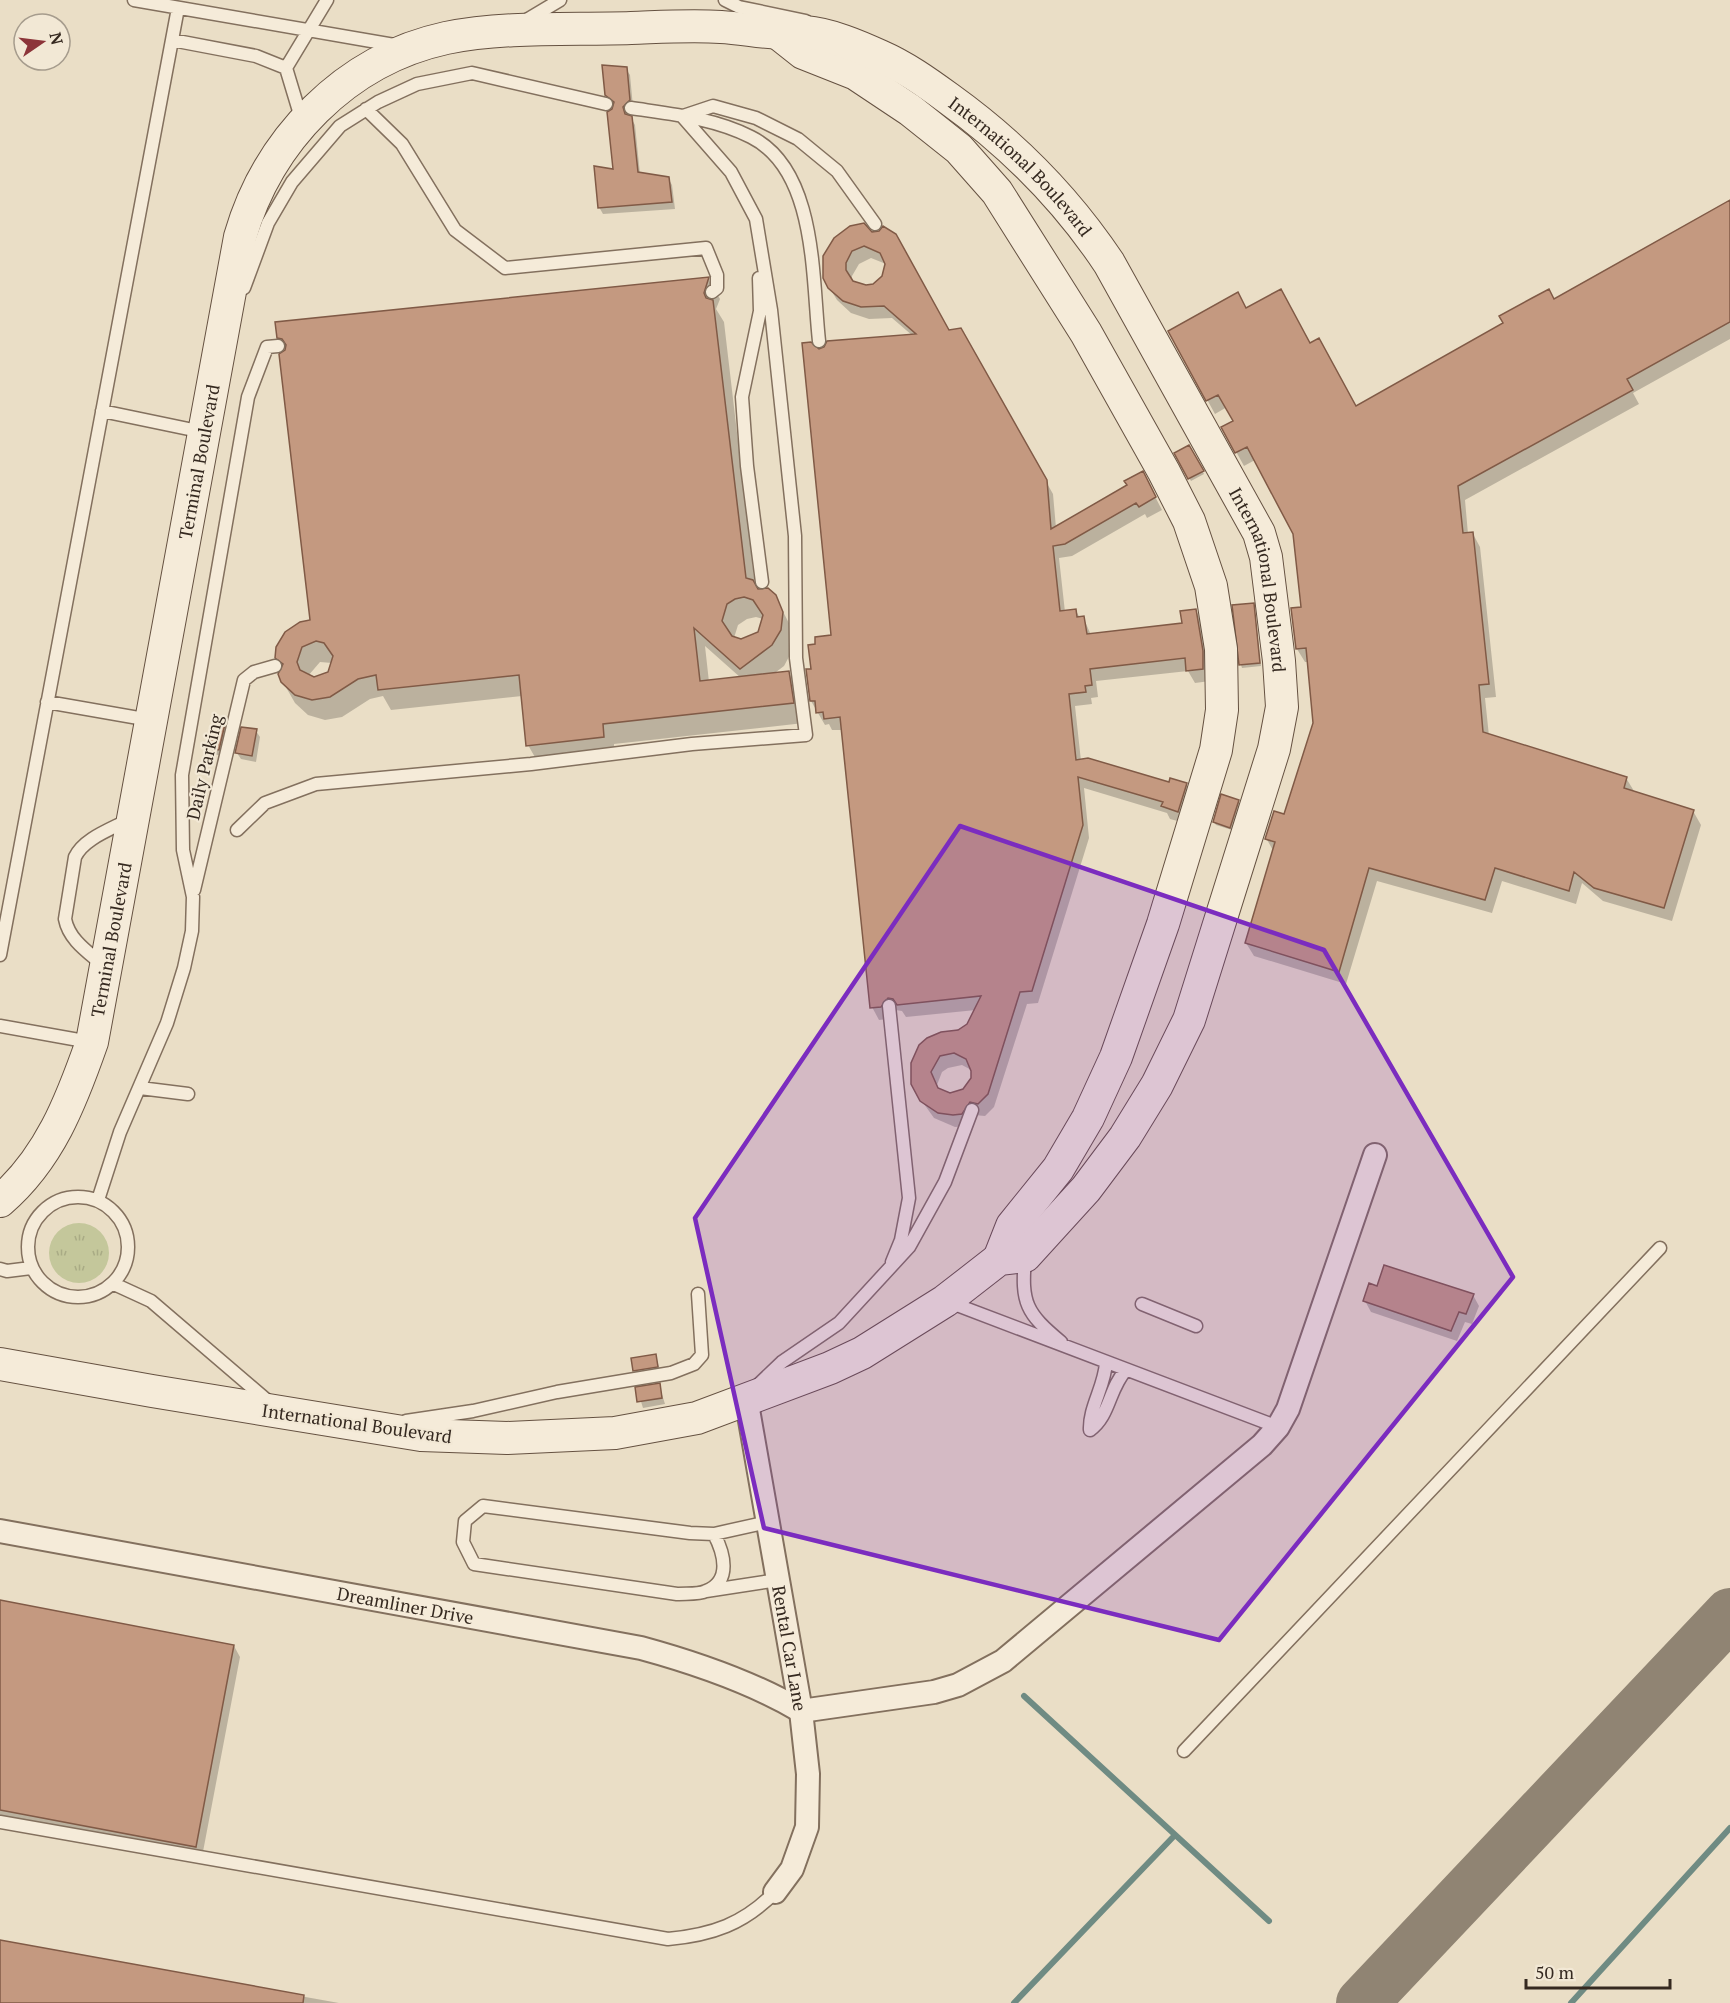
<svg xmlns="http://www.w3.org/2000/svg" width="1730" height="2003" font-family="'PT Serif',serif">
	<defs>
		<pattern id="grass-tufts" width="24" height="20" patternUnits="userSpaceOnUse" patternTransform="scale(1.5)"><rect width="24" height="20" fill="#c4c79b"/><path d="M3 7l-1-3M5 7V3M7 7l1-3M15 17l-1-3M17 17v-4M19 17l1-3" fill="none" stroke="#a9ab85"/></pattern>
	</defs>
	<rect width="100%" height="100%" fill="#eadec6"/>
	<path fill="url(#grass-tufts)" d="M49 1253a30 30 0 1 1 60 0a30 30 0 1 1-60 0Z"/>
	<path fill="#0003" fill-rule="evenodd" d="M626,69L630,75L633,107L625,115L631,118L635,125L640,174L668,178L672,185L675,209L603,214L599,207L614,170L615,105L607,95Z
		M1730,203V339L1633,393L1639,404L1465,500L1468,534H1473L1480,547L1496,697L1485,698L1489,736L1626,778L1634,791L1693,811L1701,825L1672,921L1603,901L1582,883L1576,904L1502,881L1492,913L1377,881L1346,984L1254,956L1246,943L1274,852L1266,838L1285,816L1314,723L1309,662H1305L1297,649L1303,608L1295,533L1255,460L1244,466L1223,428L1235,422L1227,407L1215,414L1170,332L1246,310L1310,345L1356,407Z
		M864,225L949,331L960,330L1053,494L1056,528L1149,485L1162,510L1147,518L1145,514L1072,556L1059,558L1065,612L1076,611L1080,618L1083,617L1091,635L1183,625L1196,611L1203,623L1210,681L1195,683L1188,671L1096,681L1098,697L1091,698L1092,704L1075,706L1081,761L1171,784H1186L1193,797L1185,823L1170,819L1167,813L1084,788L1089,838L1038,1003L1027,1004L994,1107L985,1116L974,1115L968,1126L955,1127L934,1118L914,1090L911,1071L920,1046L968,1025L976,1010L906,1017L902,1011L895,1010L888,1019L879,1020L872,1007L843,730H832L829,724L825,725L811,701L817,645L833,636L819,351L913,336L892,318L869,319L851,313L837,300L829,287ZM871,258L886,264L883,277L873,285L866,287L852,282V276L859,264ZM962,1065L973,1071L969,1086L957,1094L940,1090L937,1085L942,1072L948,1068Z
		M708,279L720,299L716,309L724,322L755,586L758,591L775,596L794,633L792,651L784,666L772,675L789,673L800,693L804,723L614,744L615,757L540,766L528,745L522,696L391,710L383,696L370,699L342,717L325,720L308,715L295,703L283,682V668L277,658L312,621L286,351L279,337ZM756,617L763,619L759,633L741,640L734,638L738,625L747,619ZM705,646L741,678L709,682ZM320,662L332,663L329,673L314,679L308,676Z
		M1188,447L1204,474L1191,481L1176,454Z
		M1254,607L1261,666L1242,668L1241,665Z
		M224,725L228,732L222,756L214,754L210,747Z
		M256,731L260,737L256,762L241,759L237,753Z
		M1238,801L1240,804L1232,830L1216,825L1214,822Z
		M1378,1288L1473,1295L1479,1306L1472,1324L1465,1322L1457,1341L1371,1312L1365,1301Z
		M655,1355L661,1373L638,1377L634,1371Z
		M659,1385L665,1404L643,1408L637,1389Z
		M0,1602L234,1646L240,1657L202,1857L0,1819Z
		M0,1942L339,2003H0Z"/>
	<g fill="none" stroke-linecap="round" stroke-linejoin="round">
		<path stroke="#6f8b83" stroke-width="6" d="M1024,1696L1269,1921
			M1014,2003L1175,1835
			M1571,2003L1730,1828"/>
		<path stroke="#908473" stroke-width="52" d="M1362,2003L1730,1614"/>
	</g>
	<path fill="#c49980" stroke="#805a46" stroke-width="1.5" fill-rule="evenodd" d="M602,65L627,67L630,100L623,107L625,114L632,116L638,172L669,177L672,202L598,208L594,166L613,169L607,112L612,109L614,102L605,95Z
		M1730,200V322L1627,379L1633,390L1458,486L1463,533L1473,532L1489,684L1479,685L1483,732L1627,777L1624,788L1694,810L1664,908L1594,888L1574,872L1569,891L1495,868L1485,900L1369,868L1339,972L1245,943L1275,842L1265,839L1274,811L1284,814L1313,723L1306,648L1296,649L1291,608L1301,607L1293,534L1247,447L1235,453L1221,427L1233,421L1218,395L1206,401L1168,331L1238,292L1246,308L1281,289L1310,343L1319,338L1356,406L1503,323L1499,316L1534,297L1549,289L1554,299Z
		M864,223L872,232L879,231L883,226L896,234L949,330L961,328L1047,480L1051,529L1127,485L1124,481L1143,471L1156,497L1139,507L1136,503L1065,544L1053,546L1060,611L1076,609L1077,617L1084,616L1087,634L1182,623L1180,611L1196,609L1203,651V669L1186,671L1185,658L1090,669L1092,685L1085,686L1086,692L1069,694L1076,760L1088,758L1169,782L1170,778L1187,783L1178,812L1161,806L1163,802L1078,777L1083,825L1032,991L1020,992L988,1094L978,1104L970,1102L962,1114L953,1115L938,1113L920,1101L911,1084V1063L919,1045L927,1038L941,1032L958,1030L967,1024L981,996L897,1005L893,999L888,998L881,1007L870,1008L840,717L824,719L823,712L816,713L815,701H810L806,669H811L808,645L815,644V637L831,635L802,343L811,342L819,349L824,347L827,341L916,334L884,306L861,307L843,301L828,288L823,278V256L834,238L850,226ZM864,246L880,253L885,264L882,276L873,284L866,285L853,281L846,270V263L852,251ZM954,1053L966,1059L971,1071V1078L963,1089L950,1093L938,1088L931,1072L940,1056Z
		M709,277L704,293L706,298L713,300L746,578L753,580L758,589L768,588L776,595L783,612L781,630L772,645L740,669L694,628L700,681L789,671L794,703L603,724L604,737L526,746L519,675L378,690L376,675L358,679L330,697L312,700L295,695L281,682L278,674L283,664L275,658L276,647L285,632L300,622L310,620L279,354L285,350L286,345L282,339L277,338L275,322ZM744,597L753,600L763,615L758,632L741,639L732,636L722,621L727,604L735,599ZM316,641L324,643L333,656L328,672L314,677L300,670L297,662L302,647Z
		M1189,445L1204,471L1188,479L1174,453Z
		M1254,603L1260,663L1239,665L1232,605Z
		M213,722L225,724L219,750L208,748Z
		M241,727L257,729L252,756L235,753Z
		M1221,794L1239,800L1230,828L1213,822Z
		M1384,1265L1474,1294L1466,1314L1459,1312L1451,1331L1363,1301L1369,1283L1377,1286Z
		M656,1354L658,1367L633,1371L631,1358Z
		M660,1383L662,1398L637,1402L635,1387Z
		M0,1600L234,1645L196,1847L0,1810Z
		M0,1940L304,1995L303,2003H0Z"/>
	<g fill="none" stroke-linecap="round" stroke-linejoin="round">
		<defs>
			<path id="service" d="M134,0L400,46
				M725,0L739,7L806,21
				M525,21L560,0
				M172,40L256,56L286,68L302,121
				M286,68L327,0
				M631,108C671,114 714,118 751,137C817,170 812,278 819,341
				M366,109L402,144L455,230L505,268L706,248L717,275V288L712,292
				M683,116L713,106L756,118L798,139L837,171L875,224
				M759,278L760,311L742,397L747,466L762,582
				M244,288L268,223L292,182L340,126L378,102L417,84L472,73L606,104
				M102,411L203,432
				M47,702L150,720
				M237,830L265,803L316,784L531,764L692,744L806,735L796,658L795,536L771,310L756,219L731,172L682,116
				M194,890L244,680L254,672L275,666
				M0,955L178,8
				M103,965C88,952 69,940 65,919L75,857C84,838 112,829 130,819
				M889,1006L909,1198L901,1240L892,1262
				M0,1026L90,1042
				M140,1088L188,1094
				M28 1247a50 50 0 1 1 100 0a50 50 0 1 1-100 0Z
				M98,1200L120,1132L167,1023L184,968L192,931L193,897L183,850L182,775L248,397L267,347L278,346
				M1025,1258C1021,1303 1026,1313 1061,1342
				M0,1269L7,1271L31,1268
				M114,1284L151,1301L269,1402
				M949,1302L1278,1427
				M1142,1304L1196,1326
				M1106,1362C1105,1386 1089,1407 1090,1430C1110,1416 1109,1388 1126,1370
				M759,1384L782,1362L839,1323L909,1247L945,1182L972,1110
				M406,1421L473,1411L557,1392L671,1373L694,1364L702,1355L698,1294
				M714,1534C724,1553 732,1581 706,1591C698,1595 685,1593 677,1594L474,1564L463,1542L465,1521L483,1506L690,1533L714,1534L768,1522
				M706,1591L778,1580
				M1184,1751L1660,1248
				M0,1822L668,1939C712,1935 744,1924 775,1892"/>
			<g id="minor">
				<path id="s1" d="M746,1398L801,1711L808,1774L807,1827L792,1869L775,1892"/>
				<path id="s2" d="M0,1531L641,1648C696,1663 752,1682 801,1711"/>
				<path d="M801,1711L934,1692L958,1685L1003,1661L1262,1445L1278,1427L1288,1409L1375,1155"/>
			</g>
			<g id="secondary">
				<path d="M779,34L803,53L856,74L910,110L959,149L997,192L1086,333L1164,472L1189,521L1211,586L1221,649L1222,710L1216,750L1163,924L1116,1057L1088,1118L1058,1169L1012,1226L999,1259"/>
				<path id="s3" d="M0,1201C49,1159 71,1102 92,1042L240,237C268,140 345,60 446,38C506,26 570,30 631,28C661,27 691,25 721,27C740,28 759,32 779,33C787,34 796,32 805,32C830,34 858,46 880,56C905,67 926,82 948,98C1012,144 1065,197 1109,263L1259,533L1266,557L1279,661L1282,707L1274,749L1189,1020L1157,1085L1125,1137L1086,1189L1025,1256L999,1259L945,1301L862,1353L830,1368L697,1418L615,1433L507,1438L421,1435L152,1391L0,1364"/>
			</g>
		</defs>
		<use href="#service" stroke="#83705e" stroke-width="15"/>
		<use href="#minor" stroke="#83705e" stroke-width="26"/>
		<use href="#secondary" stroke="#655141" stroke-width="34"/>
		<use href="#service" stroke="#f5ebd9" stroke-width="12"/>
		<use href="#minor" stroke="#f5ebd9" stroke-width="22"/>
		<use href="#secondary" stroke="#f5ebd9" stroke-width="32"/>
	</g>
	<path fill="#7b2cbf" fill-opacity="0.2" stroke="#7b2cbf" stroke-width="4.5" stroke-linejoin="round" d="M960,826L1324,950L1513,1277L1219,1640L764,1528L695,1218Z"/>
	<g text-anchor="middle" dominant-baseline="central" stroke-width="4.5" stroke-linejoin="round" paint-order="stroke">
		<g font-size="18" fill="#352920" stroke="#f2e8d5">
			<text stroke="none"><textPath href="#s3" startOffset="1924">International Boulevard</textPath></text>
			<text stroke="none"><textPath href="#s3" startOffset="776">Terminal Boulevard</textPath></text>
			<text stroke="none"><textPath href="#s3" startOffset="2410">International Boulevard</textPath></text>
			<text transform="translate(204 767) rotate(-77)">Daily Parking</text>
			<text stroke="none"><textPath href="#s3" startOffset="290">Terminal Boulevard</textPath></text>
			<text transform="translate(357 1423) rotate(8)">International Boulevard</text>
			<text stroke="none"><textPath href="#s2" startOffset="412">Dreamliner Drive</textPath></text>
			<text stroke="none"><textPath href="#s1" startOffset="254">Rental Car Lane</textPath></text>
		</g>
	</g>
	<g transform="translate(42 42) rotate(76)"><circle r="28" fill="#f2e8d5" stroke="#a69c8d" stroke-width="1.5"/>
	<path d="M0-4.5L10 22L0 15L-10 22Z" fill="#8c3439"/>
	<text y="-9" font-size="16" font-weight="bold" text-anchor="middle" fill="#352920">N</text>
	</g>
	<path d="M1526 1979v9h144v-9" fill="none" stroke="#352920" stroke-width="3"/>
	<text x="1535" y="1979" font-size="18" fill="#352920" stroke="#f2e8d5" stroke-width="4.5" paint-order="stroke">50 m</text>
</svg>
